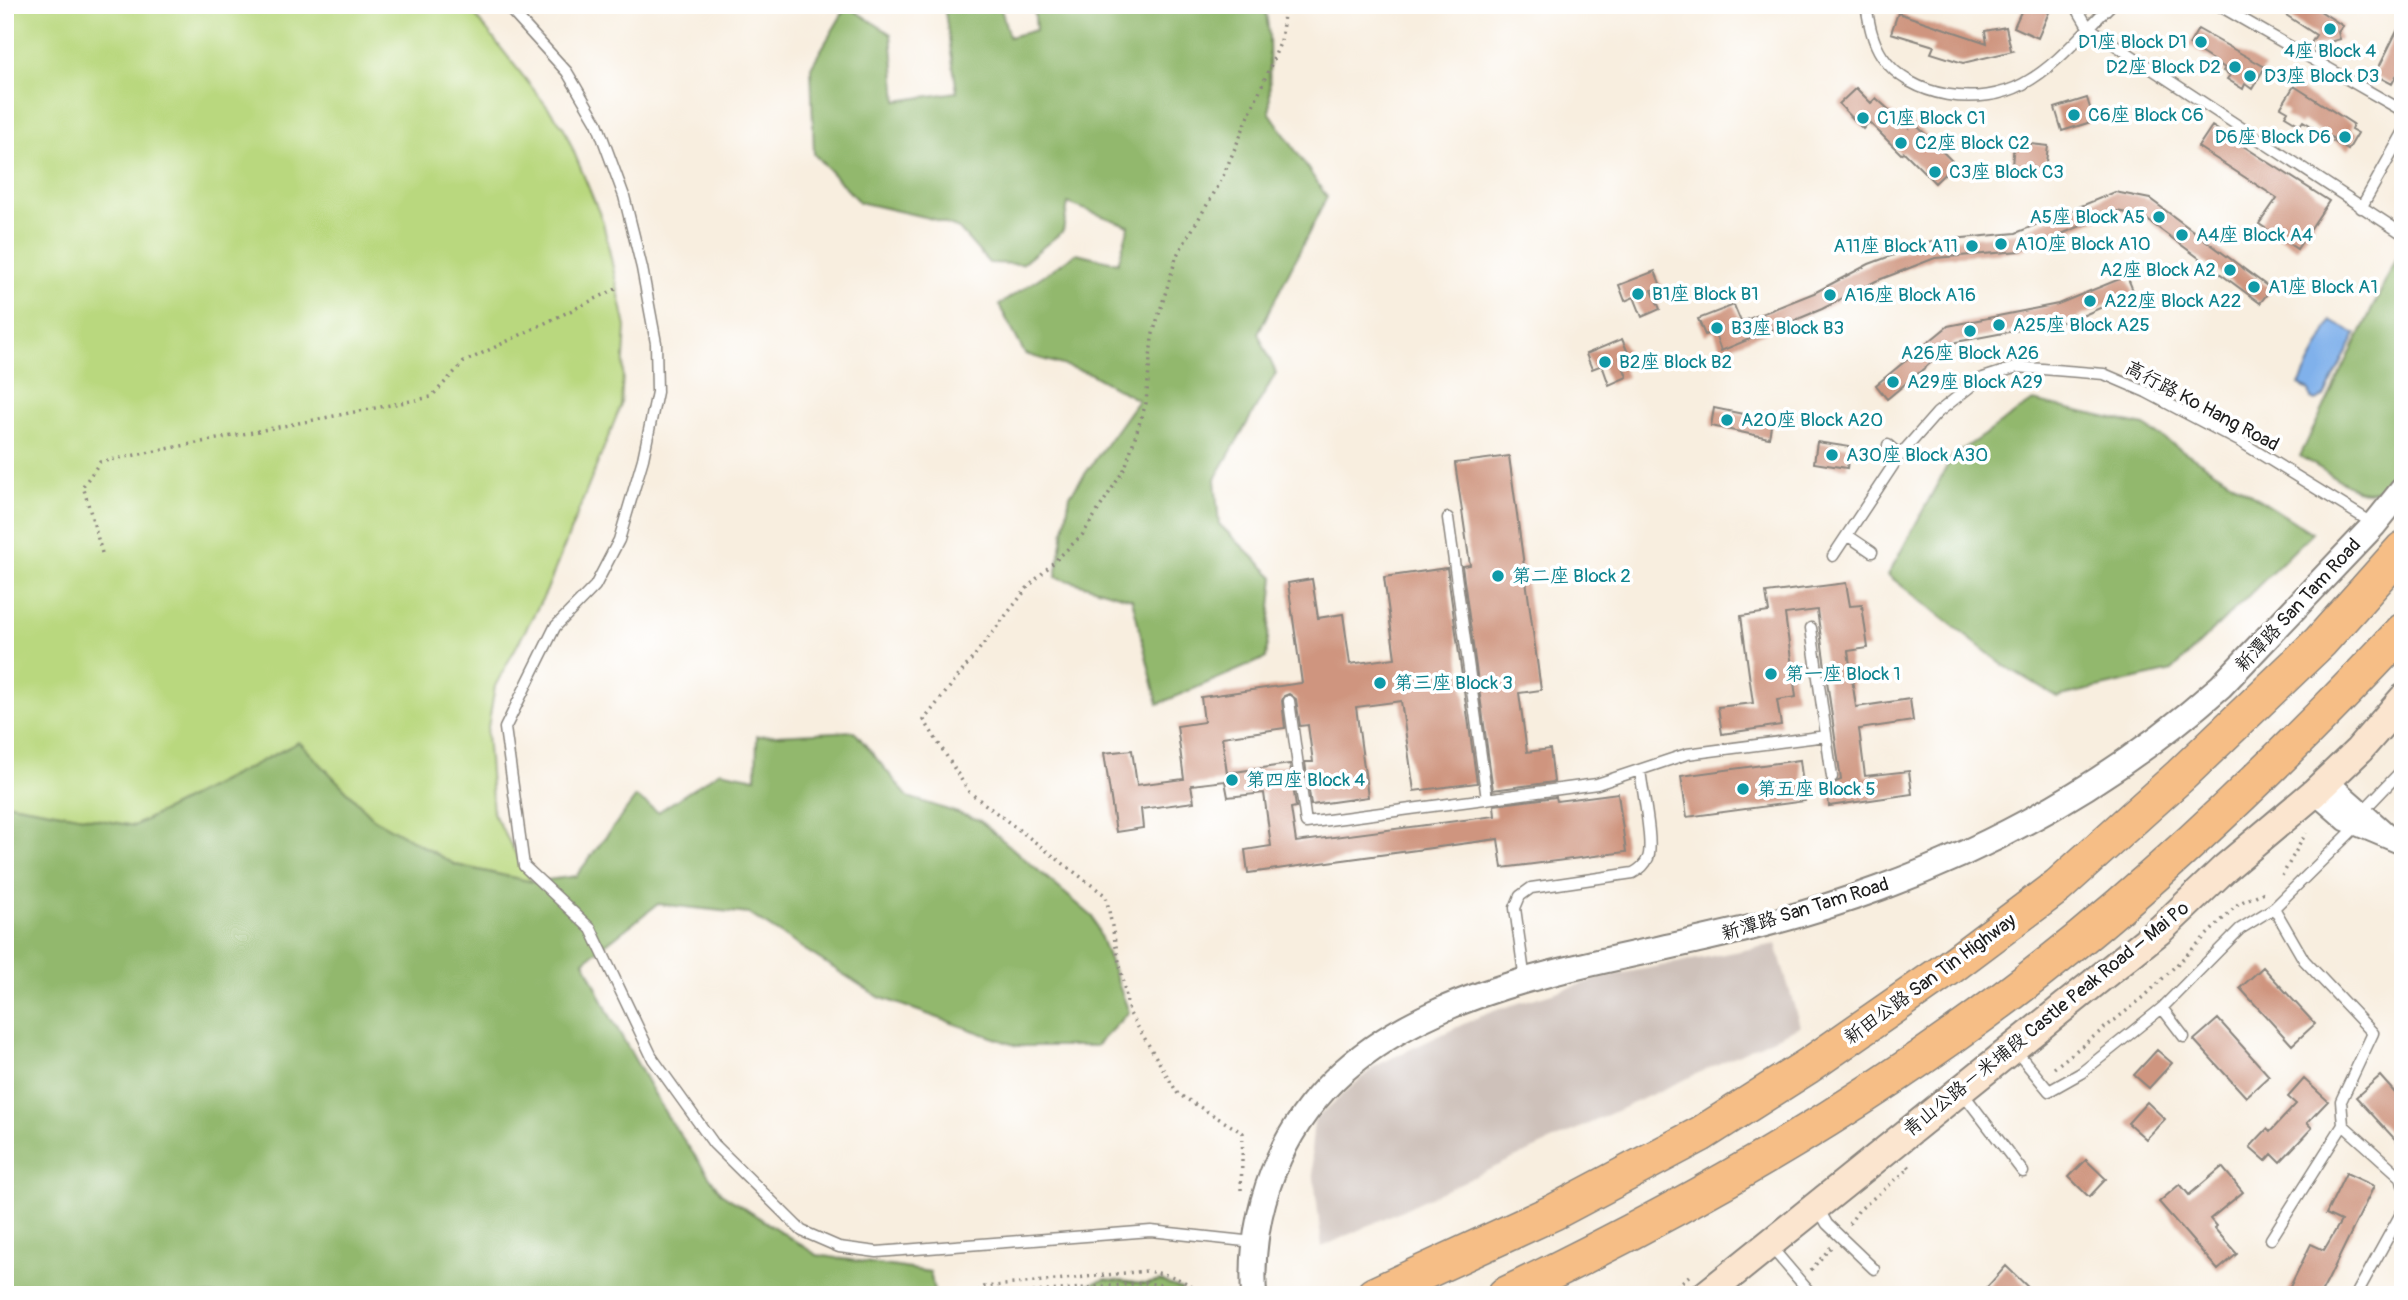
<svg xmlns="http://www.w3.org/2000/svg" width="2408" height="1300" font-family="Pangolin,'LXGW WenKai TC',sans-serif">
	<rect width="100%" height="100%" fill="#fff"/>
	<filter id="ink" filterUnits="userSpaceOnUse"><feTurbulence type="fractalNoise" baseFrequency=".0143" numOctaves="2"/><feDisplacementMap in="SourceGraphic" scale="14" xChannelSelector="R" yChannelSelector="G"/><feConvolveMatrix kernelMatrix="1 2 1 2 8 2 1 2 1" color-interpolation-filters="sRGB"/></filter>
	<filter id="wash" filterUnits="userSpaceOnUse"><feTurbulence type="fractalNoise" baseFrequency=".00686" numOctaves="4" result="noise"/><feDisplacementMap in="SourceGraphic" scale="28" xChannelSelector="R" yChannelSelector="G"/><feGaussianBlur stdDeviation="1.57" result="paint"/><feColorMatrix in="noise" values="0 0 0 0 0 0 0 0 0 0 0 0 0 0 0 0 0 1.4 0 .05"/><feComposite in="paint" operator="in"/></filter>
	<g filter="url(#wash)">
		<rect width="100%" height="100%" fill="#f8eedf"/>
		<path fill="#cec1ba" d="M1776,944L1800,1026L1322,1247L1311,1151L1314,1120L1375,1066L1489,1012L1608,976Z"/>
		<path fill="#b9d87e" stroke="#6a7a4d" stroke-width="2" d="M5,5H467L564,128L603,222L626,327L621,405L546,592L495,686L487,733L493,813L532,882L456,865L374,819L299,742L134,826L5,803Z"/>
		<path fill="#92b86d" stroke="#576a44" stroke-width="2" d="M944,5H1000L1009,37L1036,30L1034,5H1265L1269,35L1270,113L1327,197L1258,333L1276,373L1215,479L1219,524L1274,577L1266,658L1158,704L1132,599L1056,577L1070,495L1138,400L1089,373L1025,354L999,305L1077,253L1118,263L1129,226L1068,203L1063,231L1022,264L989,263L959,229L933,219L859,202L814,154L811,67L847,6L891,34L897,101L957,92Z
			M2401,250L2403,465C2390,482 2380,498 2356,490L2300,456Z
			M2033,401L2144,426L2312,533L2172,671L2057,697L2003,665L1888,575L1952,457Z
			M854,731L908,797L979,820L1093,917L1129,1012L1096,1046H1017L879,997L749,914L658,904L584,961L609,1014L667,1116L721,1193L817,1255L930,1272L935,1295H5V803L134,826L299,742L374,819L456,865L533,882L576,876L636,797L658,812L720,771L756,778L757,736Z
			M1106,1279L1144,1284L1161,1281L1182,1290L1183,1295H1058Z"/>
		<path fill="#80b1eb" stroke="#4e6684" stroke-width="2" d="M2331,321L2356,334L2324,397L2315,401L2311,399L2309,390L2299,385Z"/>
		<g id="blocks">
			<path fill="#cf957f" d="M2024,5H2039L2050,10L2038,38L2014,27Z
				M2271,5H2311L2343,26L2338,32L2340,39L2308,48L2316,35Z
				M1898,13L1987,43L1985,31L2006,27L2011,50L2013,51L1963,63L1931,53L1934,46L1891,33Z
				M2403,19V80L2396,76L2392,84L2375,75Z
				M2198,29L2265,67L2252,89L2245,84L2243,89L2227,79L2230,75L2223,71L2225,68L2189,45Z
				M2294,86L2353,124L2351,129L2358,133L2348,150L2333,141L2334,139L2303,121L2300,125L2285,116L2288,111L2281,107Z
				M1856,88L1871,103L1876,98L1909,128L1914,123L1955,164L1935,183L1904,152L1901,154L1869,122L1863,129L1839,104Z
				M2087,98L2094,121L2062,131L2055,108Z
				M2212,126L2329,201L2297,249L2259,224L2277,198L2198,147Z
				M2014,142L2048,146L2045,170L2012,166Z
				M2115,192L2150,199L2271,289L2260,303L2142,216L2117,211L2020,251L1935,258L1876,281L1822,309L1721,351L1714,331L1705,335L1698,319L1734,305L1741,322L1814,293L1869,264L1931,241L2016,233Z
				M1655,271L1661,286L1652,290L1660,309L1642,317L1634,297L1625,301L1619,285Z
				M2127,276L2134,293L2073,320L1956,342L1887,399L1876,385L1948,326L2058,304Z
				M1622,339L1629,355L1620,358L1627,377L1609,385L1602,365L1592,369L1586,354Z
				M1714,408L1772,420L1769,438L1711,426Z
				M1817,442L1850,447L1847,468L1814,463Z
				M1509,456L1541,690L1519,693L1527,752L1550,749L1554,782L1493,790L1462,566L1470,565L1455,463Z
				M1447,568L1477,783L1414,791L1401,701L1356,707L1368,797L1311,805L1305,762H1313L1308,725L1300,726L1296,699L1289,694L1284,696L1282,701L1285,728L1222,737L1227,773L1290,764L1296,807L1291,808L1296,842L1495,816L1494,805L1556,797L1557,801L1618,793L1626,852L1502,868L1498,839L1248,873L1245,850L1271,846L1264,793L1228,797L1225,781L1191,785L1194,802L1141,809L1143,828L1116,832L1104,753L1132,750L1137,785L1184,779L1177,726L1204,722L1201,697L1302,683L1288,583L1312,579L1318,618L1343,614L1350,664L1395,658L1384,577Z
				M1846,583L1850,606L1862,605L1868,648L1848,651L1856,707L1910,699L1913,721L1859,729L1865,776L1909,771L1912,794L1829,806L1826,782L1832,784L1841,780L1817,610L1785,614L1796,697L1777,700L1781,725L1722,734L1718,707L1753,703L1741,616L1769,612L1766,593Z
				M1800,760L1805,801L1687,817L1681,776Z
				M2263,967L2315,1024L2292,1045L2240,988Z
				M2218,1019L2269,1076L2246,1097L2194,1040Z
				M2157,1050L2172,1063L2149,1088L2134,1075Z
				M2380,1076L2403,1102V1148L2356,1097Z
				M2304,1079L2328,1101L2307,1123L2312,1128L2280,1162L2272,1154L2266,1161L2250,1147L2267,1129L2270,1132L2296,1104L2288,1097Z
				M2147,1102L2165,1119L2146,1139L2128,1123Z
				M2086,1160L2106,1179L2089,1197L2069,1177Z
				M2222,1167L2243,1192L2210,1219L2216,1226L2214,1228L2237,1254L2218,1270L2159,1202L2180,1184L2189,1195Z
				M2346,1173L2374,1186L2327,1282L2320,1295H2286L2311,1244L2324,1250L2341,1221L2326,1214Z
				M2006,1266L2036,1295H1980Z"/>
		</g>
	</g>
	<g filter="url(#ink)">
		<use href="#blocks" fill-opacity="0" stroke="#8a857e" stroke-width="2"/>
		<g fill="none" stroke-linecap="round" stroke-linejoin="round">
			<defs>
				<path id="service" d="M506,5L567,72L597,123L624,196L642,268L656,343L657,392L643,459L619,540L595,586L555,627L505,728L524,866L591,929L653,1059L714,1144L802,1231L839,1247L877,1252L1151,1231L1254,1242
					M1866,5C1869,23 1872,41 1882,56C1910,99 1981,107 2023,84C2057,66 2084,31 2111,5
					M2075,5L2088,27L2403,234
					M2218,5L2403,111
					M2361,208L2403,133
					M1888,445L1900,455
					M1448,518L1487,799
					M1847,535L1872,552
					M1833,556L1900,455L1937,413L1980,379L2017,367L2104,374L2146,392L2241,442L2374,524
					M1811,628L1832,777
					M1289,701L1306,823L1597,784L1687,754L1826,736
					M2362,812L2403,769
					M2274,908L2304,960L2373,1033L2341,1101L2343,1125L2401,1177L2403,1185
					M1525,981L1515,908L1520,896L1531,888L1633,873C1639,870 1645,865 1648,858C1654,843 1642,789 1640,770
					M2162,1008L2184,1037
					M2016,1051L2049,1091L2081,1073L2162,1008L2240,929L2274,908L2357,826
					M1962,1092L2023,1172
					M1818,1208L1827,1224L1874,1269
					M2271,1239L2343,1125
					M1771,1247L1812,1295
					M2356,1295L2403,1210"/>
				<path id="minor" d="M2327,780L2387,833
					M2314,793L2346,821L2403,845"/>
				<path id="tertiary" d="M1254,1295C1251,1246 1259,1202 1279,1158C1352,998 1551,974 1703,939C1763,926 1823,909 1880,888C2005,842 2121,775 2221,686L2374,525L2403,489"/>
				<path id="secondary" d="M1706,1295L2161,929L2224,869L2314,793L2359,750L2403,699"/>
				<path id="motorway" d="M1374,1295L1554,1212L1701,1134L1808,1066L1946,970L2058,886L2181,775L2320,642L2403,549
					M1505,1295C1723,1191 1936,1064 2119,906C2219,820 2313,727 2403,631"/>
			</defs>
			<use href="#service" stroke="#8a857e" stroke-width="13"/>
			<use href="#minor" stroke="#8a857e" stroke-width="23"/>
			<use href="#tertiary" stroke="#8a857e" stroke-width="28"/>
			<use href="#secondary" stroke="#8a857e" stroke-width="32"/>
			<use href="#motorway" stroke="#8a857e" stroke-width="38"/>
			<path stroke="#8a857e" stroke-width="3.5" stroke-dasharray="2 5" stroke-linecap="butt" d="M102,553L83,486L100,462L431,397L464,362L618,288
				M2282,876L2306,833
				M2054,1068L2144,997L2239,903L2267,891
				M1241,1190L1243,1133L1178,1094L1129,1012L1106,896L969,792L924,720L1028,587L1083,534L1125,468L1146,403L1152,337L1177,255L1220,183L1281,41L1284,14L1282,5
				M1849,1224L1859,1210L1910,1168L1906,1163
				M1811,1270L1831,1247
				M972,1295L984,1287L1146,1271C1171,1275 1183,1278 1202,1295
				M998,1295L1146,1283L1163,1285L1183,1295
				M1666,1295L1689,1276
				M1779,1295L1788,1287"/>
			<use href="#service" stroke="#fff" stroke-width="10"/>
			<use href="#minor" stroke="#fff" stroke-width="19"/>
			<use href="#tertiary" stroke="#fff" stroke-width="24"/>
			<use href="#secondary" stroke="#fbe5cf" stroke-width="28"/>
			<use href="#motorway" stroke="#f6be86" stroke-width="35"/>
		</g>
	</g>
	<g fill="#0f9aa8" stroke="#fff" stroke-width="2.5">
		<circle cx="2330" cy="29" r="7"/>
		<circle cx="2201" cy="42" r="7"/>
		<circle cx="2235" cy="67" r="7"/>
		<circle cx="2250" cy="76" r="7"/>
		<circle cx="2074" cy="115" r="7"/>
		<circle cx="1863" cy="118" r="7"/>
		<circle cx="2345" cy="137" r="7"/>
		<circle cx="1901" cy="143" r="7"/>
		<circle cx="1935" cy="172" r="7"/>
		<circle cx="2159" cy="217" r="7"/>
		<circle cx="2182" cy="235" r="7"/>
		<circle cx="2001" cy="244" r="7"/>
		<circle cx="1972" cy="246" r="7"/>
		<circle cx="2230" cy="270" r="7"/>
		<circle cx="2254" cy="287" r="7"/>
		<circle cx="1638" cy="294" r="7"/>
		<circle cx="1830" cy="295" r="7"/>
		<circle cx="2090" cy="301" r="7"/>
		<circle cx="1999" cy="325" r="7"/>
		<circle cx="1717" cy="328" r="7"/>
		<circle cx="1970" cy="331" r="7"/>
		<circle cx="1605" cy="362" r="7"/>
		<circle cx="1893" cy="382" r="7"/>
		<circle cx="1727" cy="420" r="7"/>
		<circle cx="1832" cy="455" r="7"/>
		<circle cx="1498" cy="576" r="7"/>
		<circle cx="1771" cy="674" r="7"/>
		<circle cx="1380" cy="683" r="7"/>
		<circle cx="1232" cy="780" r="7"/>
		<circle cx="1743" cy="789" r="7"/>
	</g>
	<g text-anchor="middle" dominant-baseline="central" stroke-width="7" stroke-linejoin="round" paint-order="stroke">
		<g font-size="19" fill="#0d838f" stroke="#fff" text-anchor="start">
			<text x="2187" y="42" text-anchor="end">D1座 Block D1</text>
			<text x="2330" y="51" text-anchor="middle">4座 Block 4</text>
			<text x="2221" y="67" text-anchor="end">D2座 Block D2</text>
			<text x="2264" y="76">D3座 Block D3</text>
			<text x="2088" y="115">C6座 Block C6</text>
			<text x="1877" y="118">C1座 Block C1</text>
			<text x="2331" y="137" text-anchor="end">D6座 Block D6</text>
			<text x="1915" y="143">C2座 Block C2</text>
			<text x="1949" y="172">C3座 Block C3</text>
			<text x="2145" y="217" text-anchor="end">A5座 Block A5</text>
			<text x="2196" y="235">A4座 Block A4</text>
			<text x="2015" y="244">A10座 Block A10</text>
			<text x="1958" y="246" text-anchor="end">A11座 Block A11</text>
			<text x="2216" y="270" text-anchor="end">A2座 Block A2</text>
			<text x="2268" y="287">A1座 Block A1</text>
			<text x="1652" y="294">B1座 Block B1</text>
			<text x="1844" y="295">A16座 Block A16</text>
			<text x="2104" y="301">A22座 Block A22</text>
			<text x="2013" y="325">A25座 Block A25</text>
			<text x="1731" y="328">B3座 Block B3</text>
			<text x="1970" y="353" text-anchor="middle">A26座 Block A26</text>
			<text x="1619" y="362">B2座 Block B2</text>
			<text x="1907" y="382">A29座 Block A29</text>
			<text x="1741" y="420">A20座 Block A20</text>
			<text x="1846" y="455">A30座 Block A30</text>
			<text x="1512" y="576">第二座 Block 2</text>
			<text x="1785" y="674">第一座 Block 1</text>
			<text x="1394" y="683">第三座 Block 3</text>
			<text x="1246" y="780">第四座 Block 4</text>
			<text x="1757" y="789">第五座 Block 5</text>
		</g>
		<g font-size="19" fill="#1c1c1c" stroke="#fff">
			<text transform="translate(2202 406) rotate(28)">高行路 Ko Hang Road</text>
			<text transform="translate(2298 605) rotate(-47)">新潭路 San Tam Road</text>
			<text transform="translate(1805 909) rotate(-17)">新潭路 San Tam Road</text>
			<text transform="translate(1930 979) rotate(-36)">新田公路 San Tin Highway</text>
			<text transform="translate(2046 1019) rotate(-39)">青山公路－米埔段 Castle Peak Road – Mai Po</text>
		</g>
	</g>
	<rect width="2408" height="1300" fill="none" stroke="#fff" stroke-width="28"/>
</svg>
